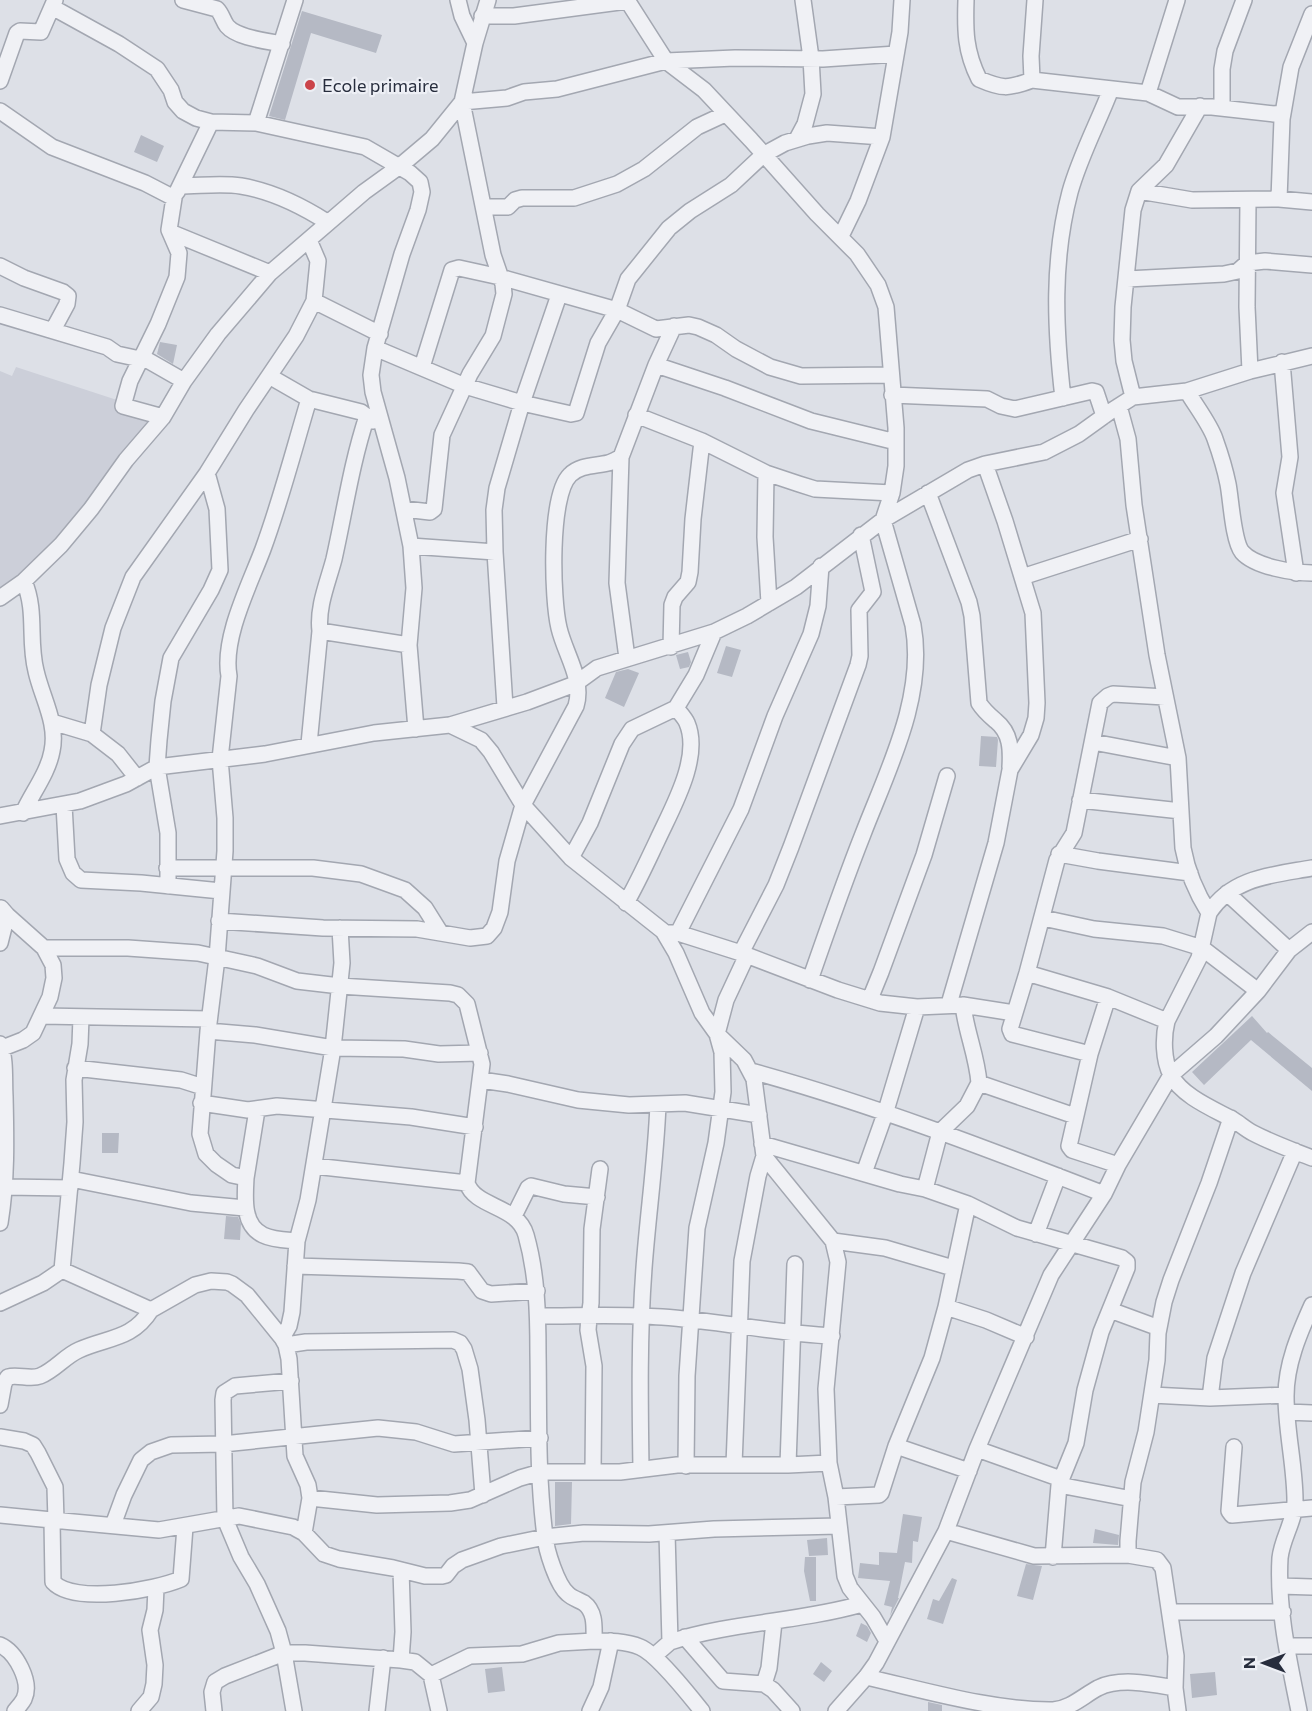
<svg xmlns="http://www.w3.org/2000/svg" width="1312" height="1711" font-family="Commissioner,sans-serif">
	<rect width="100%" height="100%" fill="#dde0e7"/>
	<path fill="#cccfd9" d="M16,367L166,416L129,466L0,601V371L12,376Z"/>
	<path fill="#b5b9c4" d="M302,11L382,35L376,53L311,33L285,120L269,116Z
		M141,135L164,146L157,162L134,152Z
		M160,342L177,345L173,364L157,354Z
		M726,646L741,650L732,677L717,673Z
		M688,652L691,662L689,667L680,669L676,655Z
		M628,669L639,673L624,707L605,698L616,672Z
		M981,736L997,737L998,740L996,767L979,766Z
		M1252,1016L1267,1033L1268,1032L1312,1068V1091L1251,1040L1204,1085L1192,1072Z
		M102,1133H119L118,1153H102Z
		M226,1216L238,1217L241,1224L240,1240L224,1239Z
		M555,1482H572L571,1524L555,1526Z
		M903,1514L922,1517L918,1542L913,1541L912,1563L905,1562L898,1598H899L890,1616L892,1607L884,1605L890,1581L858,1578L860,1563L879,1565V1552L897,1553Z
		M1095,1529L1119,1535L1118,1545L1093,1543Z
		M827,1538L828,1555L809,1556L807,1540Z
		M805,1557H816V1601H810L804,1571Z
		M1026,1564L1042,1566L1033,1600L1017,1596Z
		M952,1578L957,1580L943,1624L927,1619L933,1599L939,1601Z
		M861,1623L867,1626L871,1633L867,1642L856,1636Z
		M821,1662L832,1671L824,1682L813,1674Z
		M502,1667L505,1691L488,1693L485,1669Z
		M1215,1672L1217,1695L1192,1698L1190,1674Z
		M928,1702L942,1705V1711H928Z"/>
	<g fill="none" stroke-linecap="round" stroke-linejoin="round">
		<defs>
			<path id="minor" d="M183,0L217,9C222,14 223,21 227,26C237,38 267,41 282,44
				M458,0L462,16L475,43
				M627,0L666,61L704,90L751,140L817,214L857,254L878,285L886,307L896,428V466L892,493L883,520L913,625C926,696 888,769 863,834C844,882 827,931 810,980
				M966,0C965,30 965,51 979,79C1002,89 1008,89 1032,80L1031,56L1035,0
				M52,7L119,44L157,69L171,90L175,102L183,111L196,118L211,122L256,123L365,147L410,173L420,182L422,192L418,210L402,254L375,348L371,375L373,392L397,478L411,546L414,588L409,645L416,729
				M1312,14L1291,67L1282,119L1279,199L1312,202
				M482,16H514L627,1
				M1032,80L1148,93L1178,107H1212L1274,114L1283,113
				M0,81L17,33L20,31L41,32L55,0
				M1148,93L1177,0
				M1222,108V69L1225,51L1244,0
				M0,111L52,147L145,183L174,198L169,230L179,253L177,277L158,324L130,381L123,406L163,417
				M256,123L295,0
				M797,139L805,124L813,94L811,58L803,0
				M180,186C200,186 221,183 241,186C271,191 302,206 327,222
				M1139,191L1192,200L1279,199
				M177,192L211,122
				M1248,201L1247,307L1250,371
				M484,207H508L515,200L522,198H574L617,184L644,169L697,127L725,114
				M170,232L270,273
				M841,236L858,201L882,137L900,32L902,0
				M0,266L24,278L63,292L68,296L67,304L53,330
				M1127,279L1224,274L1238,271L1247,263L1265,261L1312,265
				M314,301L380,334
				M0,315L107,347L117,354L149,361L184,381
				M375,348L465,386L522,403L571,414L576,413L598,343L617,310L628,279L669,228L690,211L731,185L763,155L785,143L808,136L827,133L882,137
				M1282,362L1290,457L1284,493L1296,573
				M656,365L725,388L811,421L896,442
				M422,367L452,270L459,268L500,277L617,310L656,329L689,325L698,327L716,335L736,349L770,367L801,376L891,375
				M1187,391C1195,405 1210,424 1215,439C1220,453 1225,469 1228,484C1231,499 1233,541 1242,552C1255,567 1294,573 1312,573
				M892,395L987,399L1001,406L1015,409L1092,391L1096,392L1104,416
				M1133,397L1124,361L1122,340L1123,307L1133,210L1139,191L1166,165L1200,106
				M1063,398C1055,328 1052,260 1070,192C1080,156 1098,123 1111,89
				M309,399L361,412L373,421
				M1119,406L1128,439L1134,505L1157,655L1178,758L1183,848C1187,870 1197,894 1209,913L1199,958L1167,1021C1163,1037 1163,1060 1171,1075C1181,1095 1211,1108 1230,1118C1238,1122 1245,1129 1253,1133C1272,1143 1292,1150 1312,1158
				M636,415L702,441L766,473L799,484L815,489L892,493
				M766,473L765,537L769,603
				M928,493L969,602L972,616L979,703C984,711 989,715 996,721C1011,733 1011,750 1010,767
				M404,509L430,512L434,509L442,435L470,374L493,336L504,294L503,284L493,255L462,102L475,43L488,0
				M411,546L495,552L505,707
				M495,552L494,510L497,488L522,403L559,295
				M1022,577L1140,539
				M0,598L24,581L61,545L91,509L126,460L163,417L184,381L218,334L270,273L364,192L400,166L432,139L462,102L507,98L524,92L557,89L666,61L735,58L823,59L896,54
				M320,631L409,645
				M671,647L672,605L675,597L688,582L690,572L693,519L702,441
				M627,658L617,583L621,457L656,365L674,326
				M52,722L92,734L118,754L137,778
				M450,725L481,740L491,752L523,805L571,858L663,931L676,953L702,1013L717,1034L744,1060L754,1079L764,1156L833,1241L838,1262L826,1389L829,1463L836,1497L845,1576L850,1588L873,1617L887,1641
				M92,734L99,685L113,628L133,577L207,473L246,410L269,376
				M1093,742L1178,758
				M309,744L320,631C317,607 328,582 334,559C345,510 351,465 367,416
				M1080,800L1181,811
				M64,805L67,859L73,873L81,880L141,883L221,891
				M23,813C32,793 48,773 52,751C58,723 42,698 36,671C28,640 37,612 24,581
				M0,816L80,801L126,784L157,767L265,754L374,733L450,725L527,702L575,684L597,668L714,632L747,616L796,587L883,520L968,470L985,464L1044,452L1079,434L1111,411L1133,397L1187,391L1250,371L1312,356
				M1059,854L1098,861L1190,873
				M571,858L590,823L622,744L632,729L676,708L696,675L714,632
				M167,868H313L361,874L405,890L425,908L440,932
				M168,886V833L157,767L159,740L163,701L171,658L211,590L220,570L217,509L207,473
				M1227,893L1289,950
				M626,903C638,882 647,862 657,841C671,810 702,758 687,723C685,718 680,713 676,708
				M1209,913C1232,877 1273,875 1312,868
				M1043,918L1094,929L1163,936L1202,948L1258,991
				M219,921L323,928L417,929L470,938L487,936L494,928L500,912L507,861L523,805L576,706C584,679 565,654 559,628C552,599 549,495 570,475C580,465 595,466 608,463C612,462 617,459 621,457
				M668,933H678L741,953L838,990L880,1003L917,1007L963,1005L1014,1013
				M678,933L741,809L775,716L811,634L818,606L821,566
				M0,943L7,915L1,908
				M44,948H128L198,953L257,966L297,981L340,986L450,993L458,995L467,1004L482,1064L467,1183C475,1208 518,1205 526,1235C537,1274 538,1314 538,1353C539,1414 537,1475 545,1536C546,1550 557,1585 568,1594C572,1598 579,1600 584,1603C596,1612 594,1628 594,1641C609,1641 626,1641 640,1647C657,1654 690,1696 702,1711
				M741,953L776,885L791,847L858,665L860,656L859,610L873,592L861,535
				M1027,973L1108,997L1167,1021
				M1108,997L1090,1054L1069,1146L1072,1150L1118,1165
				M870,999L881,972L924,855L947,776
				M949,1004L996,843L1010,770L1031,735L1036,718L1037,703L1033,613L1005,521L985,464
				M963,1005C966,1032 977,1056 979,1083L1075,1116
				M42,1016L209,1019
				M208,1031L255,1035L333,1048L404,1049L439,1054L480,1053
				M0,1044C6,1059 4,1080 5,1096C6,1139 7,1180 0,1223
				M0,1049L23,1040L33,1033L50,997L54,978L53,965L44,948L7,915
				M1090,1054L1012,1034L1010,1029L1027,973L1057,860L1074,833L1100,703L1108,696L1113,694L1165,697
				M75,1068L181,1080L203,1087
				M751,1071C871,1104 988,1149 1104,1194
				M481,1080L508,1084L578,1100L629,1105L685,1103L759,1115
				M201,1103L248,1110L277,1106L411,1117L475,1127
				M762,1144L900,1184L925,1189L968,1204L1017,1228L1122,1258L1127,1262V1268L1101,1332L1085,1390L1076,1443L1059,1485L1053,1557
				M314,1166L467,1183
				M864,1173L885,1114L917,1007
				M246,1178L257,1110
				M71,1179L191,1203L245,1208
				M6,1187L70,1188
				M925,1189L940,1132L967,1106L979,1083
				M514,1216L528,1188L531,1186L564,1194L597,1197
				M1036,1234L1058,1176
				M297,1241C286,1240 273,1240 263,1235C242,1225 245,1197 246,1178L232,1175L216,1164L206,1154L200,1134L208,1031L217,958L225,851V818L220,759L229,676C222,638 250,584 263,549C281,500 294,449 309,399L269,376L296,336L314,301L318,261L309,240
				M833,1241L885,1248L953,1268
				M295,1266L458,1271L468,1272L482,1291L491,1294L537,1291
				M62,1270L151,1310L195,1285L211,1281L227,1282L232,1284L247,1295L282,1338L286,1345L289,1359L295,1456L308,1485L310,1498L304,1533
				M0,1303L43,1283L62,1270L72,1163L75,1122L74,1080L80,1044L81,1018
				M946,1307L986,1320L1026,1337
				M1110,1310L1159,1328
				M538,1316C579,1316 621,1314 662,1317C719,1321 775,1333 832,1336
				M282,1338L289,1326L292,1312L297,1241L308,1200L333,1048L342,963L340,928
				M286,1345L306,1342L453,1340L460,1343L464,1349L470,1369L477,1420L483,1495
				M291,1381L235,1386L224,1393L223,1400L225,1519L241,1557L257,1584L278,1631L284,1653L294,1711
				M1152,1395L1210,1398L1286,1395
				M1210,1398L1215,1358L1243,1273L1295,1151
				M0,1405L4,1383L8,1377C18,1374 30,1380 40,1376C55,1370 65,1356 79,1350C108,1337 132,1340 151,1310
				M1287,1412L1312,1413
				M0,1437L24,1441L33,1445L38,1453L55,1487L56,1521
				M896,1446L969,1471
				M1234,1447L1229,1511L1232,1515L1312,1508
				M977,1449L1061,1479
				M734,1465L742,1261L758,1176L764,1156
				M788,1465L795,1264
				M686,1466L687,1376L697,1228L716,1143L723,1092L722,1052L717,1034L726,1000L747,955
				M641,1469C640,1402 639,1335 644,1268C648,1213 656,1159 658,1104
				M593,1471L594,1366L588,1330L589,1317L591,1303L592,1229L600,1169
				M1059,1485L1132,1499
				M836,1497L879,1495L881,1493L896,1446L932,1358L946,1307L968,1204
				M310,1498L377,1505L450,1503L470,1500L520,1478L541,1472H620L677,1465H788L829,1463
				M0,1515L52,1520L53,1582C74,1605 155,1590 181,1579L185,1527
				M52,1520L159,1530L239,1516L293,1527L304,1533L324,1554L339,1559L393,1568L425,1576H442L446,1575L453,1566L462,1560L501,1546L545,1537L584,1533L649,1534L714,1529L839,1526
				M113,1525L124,1495L141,1460L151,1452L171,1445L223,1444L378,1428L416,1432L454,1444L540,1438
				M946,1531L1034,1556L1128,1555L1157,1560L1163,1568L1176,1656L1175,1688L1178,1711
				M1128,1555V1541L1133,1482L1146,1432L1157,1360L1158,1333L1164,1302L1171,1280L1209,1183L1231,1118
				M401,1570L403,1632L401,1660
				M1280,1586L1312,1587
				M1170,1612H1283
				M685,1637L723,1681L764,1684L773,1690L792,1711
				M670,1642C732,1622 799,1622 862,1604
				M0,1645C16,1652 32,1682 24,1699C22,1703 18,1707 15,1711
				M1287,1646H1312
				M654,1656L670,1642L667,1533
				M431,1675L470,1656L522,1654L559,1643L594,1641
				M866,1677C924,1690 994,1711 1053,1710C1070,1709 1083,1696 1098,1688C1120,1677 1152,1684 1175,1688
				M764,1684L769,1668L774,1622
				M139,1711L151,1697L154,1684L155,1665L150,1630L155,1610L156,1588
				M214,1711L212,1692L215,1682L225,1676L284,1653H305L401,1660L415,1662L431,1675L439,1711
				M377,1711L383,1658
				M590,1711L601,1687L611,1641
				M836,1711L866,1677L876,1663L946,1531L977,1449L1051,1275L1104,1194L1118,1165L1171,1075L1216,1036L1258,991L1289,950L1312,932
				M1299,1711C1289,1661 1277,1609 1280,1558C1282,1538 1295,1521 1295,1501C1295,1466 1286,1431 1286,1396C1286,1364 1299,1334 1312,1305"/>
		</defs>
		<use href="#minor" stroke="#a3a7b1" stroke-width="18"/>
		<use href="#minor" stroke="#f0f1f5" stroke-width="15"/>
	</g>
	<circle fill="#cb444a" stroke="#edeff5" stroke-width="2" cx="310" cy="85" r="6"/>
	<g text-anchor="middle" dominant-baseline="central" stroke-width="4.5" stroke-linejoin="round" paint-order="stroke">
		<g font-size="18" fill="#272d3d" stroke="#edeff5" text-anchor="start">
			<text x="322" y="85">Ecole primaire</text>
		</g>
	</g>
	<g transform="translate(1264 1663) rotate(270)" stroke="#edeff5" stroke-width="4.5" paint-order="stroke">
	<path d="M0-4.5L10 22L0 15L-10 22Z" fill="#272d3d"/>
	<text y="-9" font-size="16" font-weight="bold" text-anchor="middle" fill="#272d3d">N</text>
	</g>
</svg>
